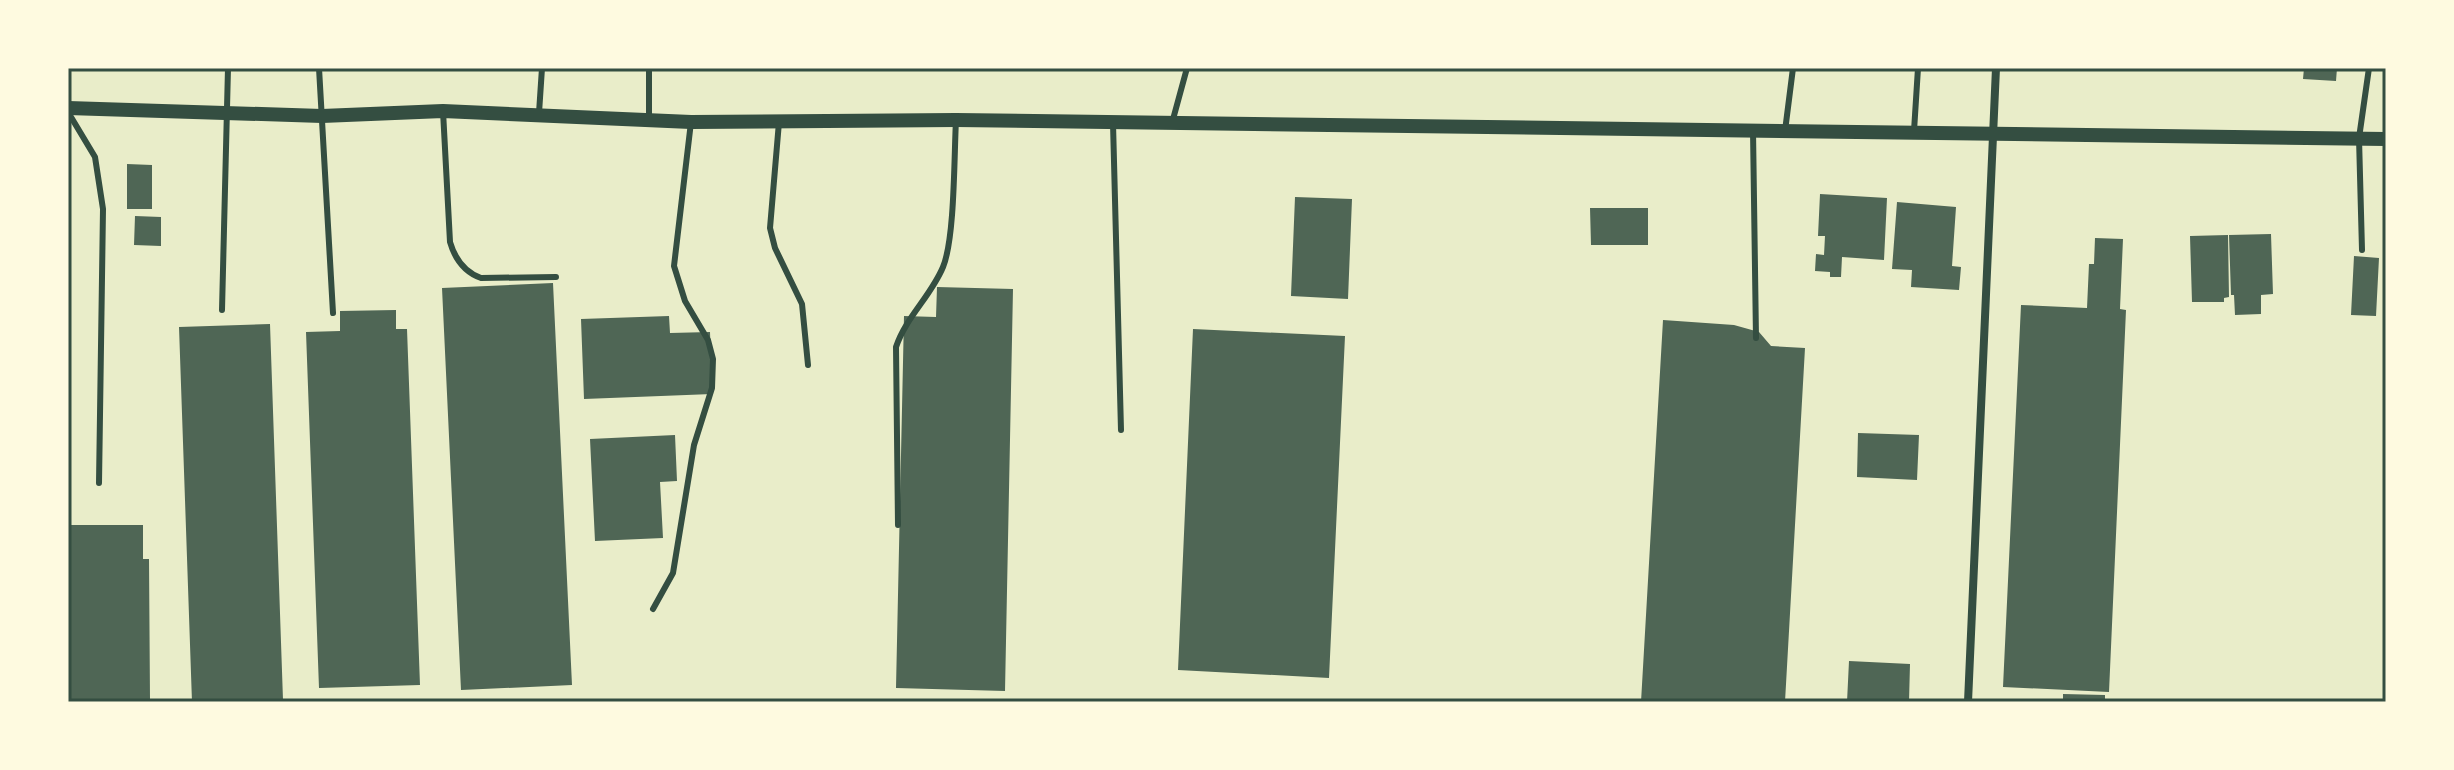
<svg xmlns="http://www.w3.org/2000/svg" width="2454" height="770" font-family="Commissioner,sans-serif">
	<rect width="100%" height="100%" fill="#e9edc9"/>
	<path fill="#4f6655" d="M2304,68H2337L2336,81L2303,79Z
		M127,164L152,165V209H127Z
		M1820,194L1887,198L1884,260L1842,257L1841,277H1830V272L1815,271L1816,254L1824,255L1825,236H1818Z
		M1295,197L1352,199L1348,299L1291,296Z
		M1897,202L1956,207L1952,266L1961,267L1959,290L1911,287L1912,270L1892,269Z
		M1590,208H1648V245H1591Z
		M135,216L161,217V246L134,245Z
		M2271,234L2273,294L2261,295V314L2235,315L2234,295H2231L2229,235Z
		M2228,235L2229,297L2224,298V302H2192L2190,236Z
		M2095,238L2123,239L2120,309L2126,310L2109,692L2003,687L2021,305L2087,308L2089,264H2094Z
		M2354,256L2379,258L2376,316L2351,315Z
		M553,283L572,685L461,690L442,288Z
		M937,287L1013,289L1005,691L896,688L904,316L936,317Z
		M396,310V329H407L420,685L319,688L306,332L340,331V311Z
		M669,316L670,333L710,332L712,394L584,399L581,319Z
		M1663,320L1734,325L1759,332L1771,346L1805,348L1785,702H1641Z
		M270,324L283,700L192,702L179,327Z
		M1193,329L1345,336L1329,678L1178,670Z
		M1858,433L1919,435L1917,480L1857,477Z
		M675,435L677,481L660,482L663,538L595,541L590,439Z
		M68,525H143V559H149L150,700H68Z
		M1849,661L1910,664L1909,702H1847Z
		M2063,694L2105,695V702H2063Z"/>
	<g fill="none" stroke-linecap="round" stroke-linejoin="round">
		<path stroke="#344e41" stroke-width="6" d="M319,68L333,313
			M443,111L450,242C455,259 464,272 481,278L556,277
			M68,112L95,157L103,209L99,483
			M539,113L542,68
			M649,121V68
			M779,122L770,228L775,248L802,304L808,365
			M1113,123L1121,430
			M1172,123L1187,68
			M1753,130L1756,338
			M1785,131L1793,68
			M1914,131L1918,68
			M2362,250L2359,138L2369,68
			M222,310L228,68
			M898,525L896,347C906,317 931,296 943,267C955,238 954,155 956,120
			M653,609L673,573L694,445L712,388L713,359L708,340L685,301L674,266L691,122"/>
		<path stroke="#344e41" stroke-width="8" d="M1968,702L1996,68"/>
		<path stroke="#344e41" stroke-width="14" d="M68,108L322,116L443,111L691,122L956,120L2386,139"/>
	</g>
	<rect width="2454" height="770" fill="none" stroke="#fefae0" stroke-width="140"/>
	<rect x="70" y="70" width="2314" height="630" fill="none" stroke="#344e41" stroke-width="3"/>
</svg>
